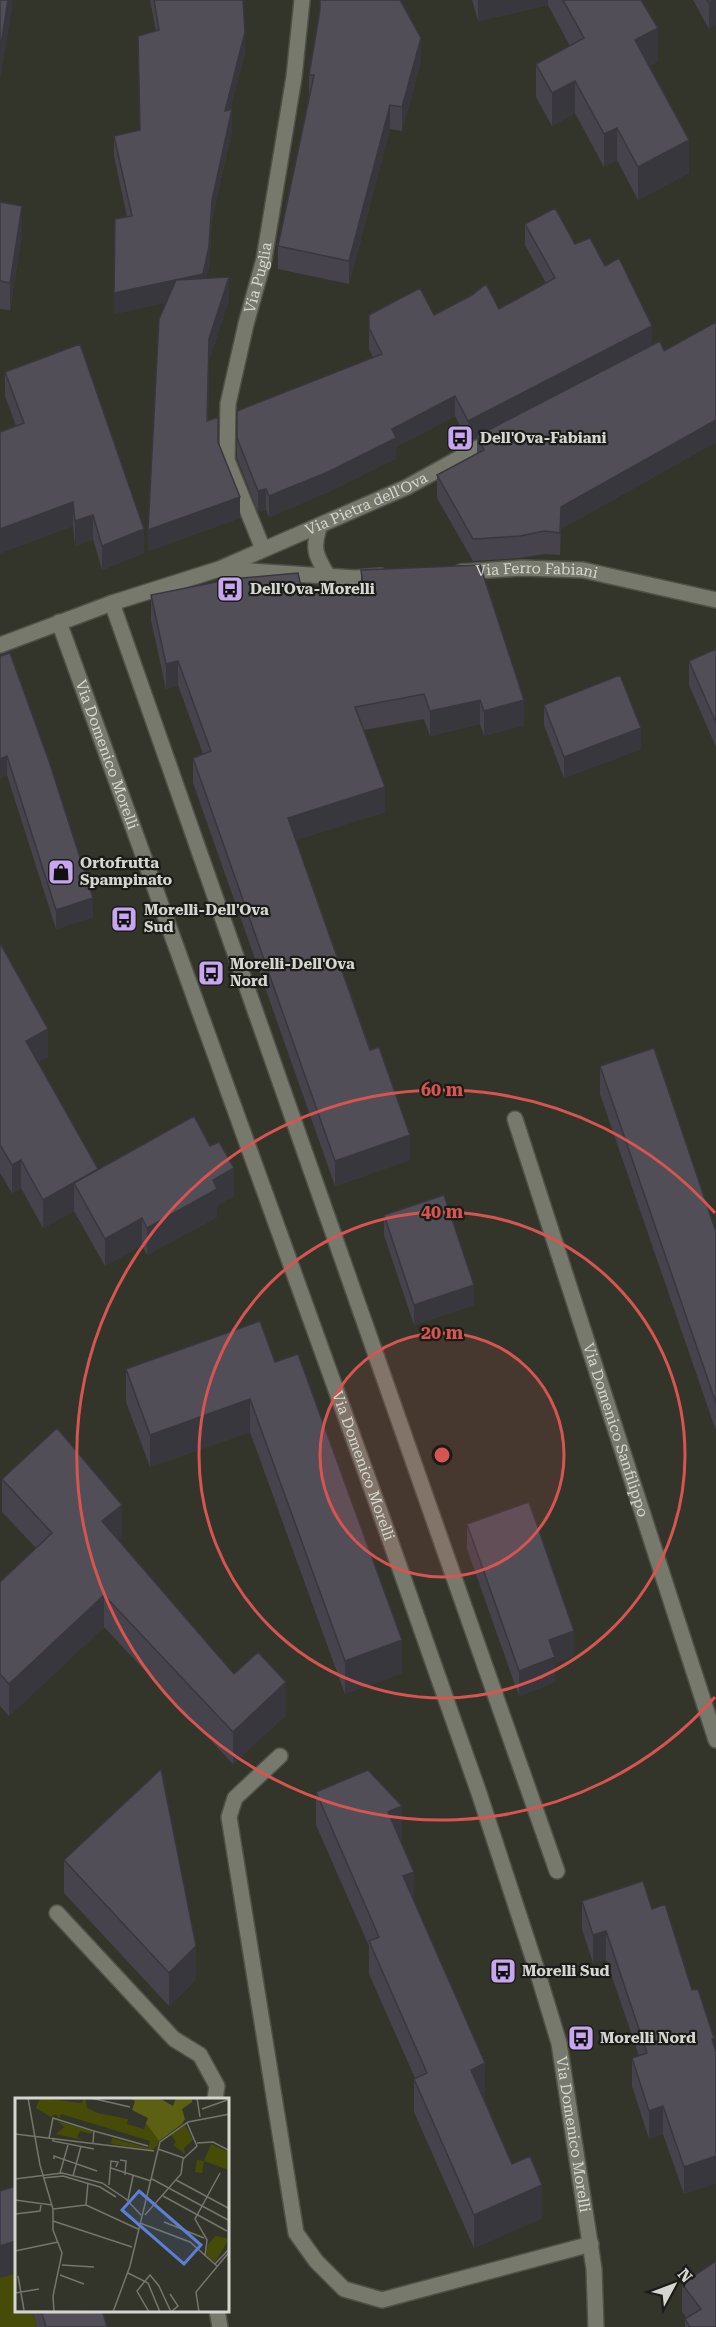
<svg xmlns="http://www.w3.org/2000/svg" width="716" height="2327" font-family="'Roboto Serif',serif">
	<rect width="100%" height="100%" fill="#33352b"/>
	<path fill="#474b08" d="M16,2273V2310L32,2311L37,2327H0V2278Z"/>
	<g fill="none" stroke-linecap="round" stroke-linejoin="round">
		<defs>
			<path id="service" d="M280,1756L235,1798L229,1817L296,2233L316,2261L344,2289L382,2300L591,2244
				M57,1913L174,2039L200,2055L217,2086L215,2099
				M217,2310L220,2327"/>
			<g id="minor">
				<path id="s1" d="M263,549L227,460L228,404L246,324L264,259L294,77L302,0"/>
				<path d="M112,603L557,1871"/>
				<path id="s2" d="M59,622L379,1509L479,1793L535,1964L559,2043L594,2269L596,2327"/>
				<path id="s3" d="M515,1119L716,1740"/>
			</g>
			<g id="secondary">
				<path d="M320,525C312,548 315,555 328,576"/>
				<path d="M222,569L355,578L381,576"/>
				<path id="s4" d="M461,572L522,568L583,570L716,600"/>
				<path id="s5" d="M0,645L112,603L219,569L407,487L494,439"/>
			</g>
		</defs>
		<use href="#service" stroke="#4f5048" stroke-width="18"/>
		<use href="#minor" stroke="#4f5048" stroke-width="18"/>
		<use href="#secondary" stroke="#4f5048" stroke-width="18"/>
		<use href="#service" stroke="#77796d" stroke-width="15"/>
		<use href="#minor" stroke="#77796d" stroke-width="15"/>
		<use href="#secondary" stroke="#77796d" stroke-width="15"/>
	</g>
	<path fill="#47434c" d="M0,0H12V6L0,78Z
		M150,0H243L245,53L230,110L232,130L212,220L209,267L206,278L229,299L209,360L208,421L218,442L240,518L148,551L166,302L114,314L127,217L114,156V136L140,130L156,31Z
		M472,0H641L658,61L649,66L689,173L638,200L617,160L604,167L575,113L552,126L536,97V64L570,46L548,5L478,21Z
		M693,0H716L709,29Z
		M320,10L421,61L402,131L390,129L349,284L278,269V246L309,98V75Z
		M0,202L22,234L10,310L0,309Z
		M525,224L575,244L605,266L652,346L664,351L716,322V442L561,529L560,555L544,554L520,558L473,561L437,498V475L477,454V437L468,441L455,416L396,447V458L328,492L269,517L266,509L258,512L237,458V411L373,357L369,349V328L434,315L499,309L546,283L525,245Z
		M5,372L144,553L102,570L93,539L75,546L73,526L0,553V432L16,426L5,396Z
		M361,570L524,725L484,736L480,724L430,736L424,719L364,730L385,812L296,840L410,1160L335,1186L193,783V758L203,754L178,685L166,689L151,620V595L302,591L361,592Z
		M716,649V747L689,685V661Z
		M0,656L93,917L56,929L7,775L0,778Z
		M544,705L641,749L564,778L544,725Z
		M0,943L48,1057L38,1062L98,1170L234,1196L217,1205V1217L147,1255L142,1245L105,1266L74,1211L43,1228L21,1188L12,1193L0,1173Z
		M600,1066L716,1232V1431L600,1094Z
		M384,1215L474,1305L414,1325L384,1235Z
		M275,1362L402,1673L345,1694L250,1432L150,1467L126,1402V1369Z
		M2,1479L122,1537L118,1540L234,1674L286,1715L233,1764L104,1627L9,1716L0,1706V1582L36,1548L2,1512Z
		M467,1524L574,1656L555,1663V1682L519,1696L467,1549Z
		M316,1792L402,1839L400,1840L414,1900L485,2096L483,2097L512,2164L542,2218L474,2248L414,2112V2079L415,2078L369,1974V1946L316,1825Z
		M64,1860L196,1979L169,2006L64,1893Z
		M582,1901L652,1909L692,1990L684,2194L663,2134L649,2139L632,2086V2058L639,2056L606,1959L593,1963L582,1929Z
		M682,2284L716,2327H685V2319L687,2318L682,2312Z
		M32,2310H102L107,2327H37Z"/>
	<path fill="#39373e" d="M8,0H12V6L0,78V50Z
		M478,0H548V5L478,21Z
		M714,0H716V25L709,29V3Z
		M658,28V61L635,73V40Z
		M245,32V53L225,132V111Z
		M421,38V61L402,131V107Z
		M575,81V113L552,126V93Z
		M390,105V129L349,284V261Z
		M232,109V130L212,220L209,267L203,295L114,314V293Z
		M617,128V160L604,167V134Z
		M689,140V173L638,200V167Z
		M22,206V234L10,310V283Z
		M229,277V299L209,360L207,442L209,339Z
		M652,326V346L468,441V421Z
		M455,396V416L396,447V458L328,492L269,517V496L392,429Z
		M716,414V442L561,529L560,555L561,507Z
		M266,489V509L258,512V491Z
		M240,497V518L148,551V530Z
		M73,502V526L0,553V529Z
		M93,515V539L75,546V521Z
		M144,529V553L102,570V546Z
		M178,661V685L166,689V664Z
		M480,700V724L430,736V711Z
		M524,700V725L484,736V711Z
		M641,728V749L564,778V757Z
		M7,756V775L0,778V759Z
		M385,787V812L288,843V818Z
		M93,898V917L56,929V910Z
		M48,1029V1057L26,1069V1041Z
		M410,1135V1160L335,1186V1161Z
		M21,1160V1188L12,1193V1165Z
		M234,1168V1196L217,1205V1217L147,1255V1228L213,1180Z
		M98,1169L74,1183V1211L43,1228V1200Z
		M142,1218V1245L105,1266V1239Z
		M474,1285V1305L414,1325V1305Z
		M250,1399V1432L150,1467V1435Z
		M122,1505V1537L102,1554V1521Z
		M104,1595V1627L9,1716V1684Z
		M574,1631V1656L555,1663V1682L519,1696V1671L549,1640Z
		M402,1640V1673L345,1694V1661Z
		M286,1682V1715L233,1764V1732Z
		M402,1806V1839L388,1845V1812Z
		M414,1872V1905L403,1876Z
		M606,1931V1959L593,1963V1935Z
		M196,1946V1979L169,2006V1973Z
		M485,2063V2096L471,2103V2070Z
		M663,2106V2134L649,2139V2111Z
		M716,2156V2184L684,2194V2167Z
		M542,2185V2218L474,2248V2215Z
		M16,2241V2273L0,2278V2246Z"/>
	<path fill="#524e58" stroke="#39373e" stroke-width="1.5" d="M0,0H8L0,50Z
		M154,0H243L245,32L225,111L232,109L212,200L209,246L203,274L114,293L115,219L132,216L114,136L140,130L138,36L159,30Z
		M320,0H400L421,38L402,107L390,105L349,261L278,246L314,75H309L320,10Z
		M563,0H641L658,28L635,40L689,140L638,167L617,128L604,134L575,81L552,93L536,64L584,38Z
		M707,0H714L709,3Z
		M0,202L22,206L10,283L0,281Z
		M555,208L575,244L590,238L605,266L619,258L652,326L468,421L455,396L392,429L396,438L328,472L269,496L266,489L258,491L237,438V411L382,354L369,328V315L420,288L434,315L472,295L486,284L499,309L555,278L525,224Z
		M229,277L209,339L207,421L218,417V442L240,497L148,530L159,319L176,280Z
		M716,322V420L561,507L560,533L544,531L520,536L473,539L437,475L484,450L477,436L660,341L664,351Z
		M80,344L144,529L102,546L93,515L75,521L73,502L0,529V432L24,423L5,372Z
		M480,565L524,700L484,711L480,700L430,711L424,694L355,707L385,787L288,818L370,1050L379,1047L410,1135L335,1161L193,758L211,751L178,661L166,664L151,595L231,579L298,573L302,591L364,592L361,570Z
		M716,649V723L689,661Z
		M10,653L49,761L93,898L56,910L7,756L0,759V656Z
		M620,675L641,728L564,757L544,705Z
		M0,943L48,1029L26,1041L98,1169L43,1200L21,1160L12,1165L0,1145Z
		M654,1048L716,1232V1403L600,1066Z
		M194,1116L210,1146L219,1142L234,1168L213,1180L217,1189L147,1228L142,1218L105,1239L74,1183Z
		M444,1195L474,1285L414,1305L384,1215Z
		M260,1321L275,1362L298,1354L402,1640L345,1661L250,1399L150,1435L126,1369Z
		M57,1428L122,1505L102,1521L234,1674L258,1652L286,1682L233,1732L104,1595L9,1684L0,1674V1582L52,1533L2,1479Z
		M529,1502L574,1631L549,1640L555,1657L519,1671L467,1524Z
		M161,1769L196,1946L169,1973L64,1860Z
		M368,1770L402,1806L388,1812L414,1872L403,1876L485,2063L471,2070L512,2164L530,2156L542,2185L474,2215L414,2079L427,2073L369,1941L379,1937L316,1792Z
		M643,1881L652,1909L665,1904L692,1990L698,1989L714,2038L712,2039L716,2052V2156L684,2167L663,2106L649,2111L632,2058L647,2053L606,1931L593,1935L582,1901Z
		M16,2186V2241L0,2246V2191Z
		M716,2261V2327H690L685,2319L701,2309L682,2284Z
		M41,2310H102L107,2327H46Z"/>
	<circle cx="442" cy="1455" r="122" fill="#d65452" fill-opacity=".12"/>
	<g fill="none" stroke="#d65452" stroke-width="3">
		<circle cx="442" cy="1455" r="122"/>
		<circle cx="442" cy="1455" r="243"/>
		<path d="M715 1697A365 365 0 1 1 715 1213"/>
	</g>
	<defs>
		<symbol id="bus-square" viewBox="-11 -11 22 22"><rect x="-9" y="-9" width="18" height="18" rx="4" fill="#c8a6ef" stroke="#1b1c17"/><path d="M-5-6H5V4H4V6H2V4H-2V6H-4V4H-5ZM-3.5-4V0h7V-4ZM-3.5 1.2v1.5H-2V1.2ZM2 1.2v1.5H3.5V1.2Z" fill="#111"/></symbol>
		<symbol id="shop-square" viewBox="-11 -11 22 22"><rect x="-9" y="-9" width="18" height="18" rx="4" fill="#c8a6ef" stroke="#1b1c17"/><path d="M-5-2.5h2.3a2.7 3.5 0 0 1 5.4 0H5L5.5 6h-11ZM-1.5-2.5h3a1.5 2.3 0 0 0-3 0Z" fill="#111"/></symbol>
	</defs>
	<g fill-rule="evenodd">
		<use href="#bus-square" x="445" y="423" width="30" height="30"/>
		<use href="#bus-square" x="215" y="574" width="30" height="30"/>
		<use href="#shop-square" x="46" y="857" width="30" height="30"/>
		<use href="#bus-square" x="109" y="904" width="30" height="30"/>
		<use href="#bus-square" x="196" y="958" width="30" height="30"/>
		<use href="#bus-square" x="488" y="1956" width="30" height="30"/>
		<use href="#bus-square" x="566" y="2023" width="30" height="30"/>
	</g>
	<g text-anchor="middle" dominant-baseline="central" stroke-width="4.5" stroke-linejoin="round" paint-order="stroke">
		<g font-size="15" fill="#d5d6d0" stroke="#1b1c17">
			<text stroke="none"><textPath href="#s1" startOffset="282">Via Puglia</textPath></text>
			<text stroke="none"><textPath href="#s5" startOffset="393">Via Pietra dell'Ova</textPath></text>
			<text stroke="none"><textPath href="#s4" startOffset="76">Via Ferro Fabiani</textPath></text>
			<text stroke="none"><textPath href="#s2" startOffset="141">Via Domenico Morelli</textPath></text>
			<text stroke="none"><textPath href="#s3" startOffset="327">Via Domenico Sanfilippo</textPath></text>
			<text stroke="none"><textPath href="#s2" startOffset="897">Via Domenico Morelli</textPath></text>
			<text stroke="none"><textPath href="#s2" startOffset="1599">Via Domenico Morelli</textPath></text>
		</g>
		<g font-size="15" font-weight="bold" fill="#d5d6d0" stroke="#1b1c17" text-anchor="start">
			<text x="480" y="438">Dell'Ova-Fabiani</text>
			<text x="250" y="589">Dell'Ova-Morelli</text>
			<text x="80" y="863">Ortofrutta<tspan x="80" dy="17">Spampinato</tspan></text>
			<text x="144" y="910">Morelli-Dell'Ova<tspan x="144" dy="17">Sud</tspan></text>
			<text x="230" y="964">Morelli-Dell'Ova<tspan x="230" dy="17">Nord</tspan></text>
			<text x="522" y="1971">Morelli Sud</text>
			<text x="600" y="2038">Morelli Nord</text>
		</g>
	</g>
	<g transform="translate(15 2098)">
		<rect width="214" height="214" fill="#33352b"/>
		<path d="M25,0L66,5L70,0L72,10L83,15L113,21L112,26L129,31L131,25L144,43L142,48L137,52L96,46L97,40L133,50L135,43L46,16L44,21L41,16L36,19L21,10ZM42,23L77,33V36L65,33L62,39L67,42L41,36L49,29ZM170,27L178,42L169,50L170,56L158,47L161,44L156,37ZM196,46L214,54V72L189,63L187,75L180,74L182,62L189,63ZM201,138L214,141L200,164L191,157L193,146Z" fill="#474b08"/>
		<path d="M114,0H144L158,8L161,0H177V4L167,11L170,21L167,26L144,43L131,25L133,20L117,12L120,3Z" fill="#5b6012"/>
		<path fill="none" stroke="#74756d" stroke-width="1.5" d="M13,0L25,67L38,111V132L47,155L38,198L39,214M76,0L115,9M182,0L185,19M187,11L215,1M79,33L133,48M0,36L139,53M34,40L38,20L79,33L78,45M38,40V43L79,51M182,45L198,44L215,53M143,51L169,60M39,61V58L82,73M105,62L111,63L110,77M96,70L136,83M45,75L53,47M58,78L66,48M28,80L48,78L85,89L101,99M0,81L47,75L87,85L111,101L126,117M137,81L215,123M161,82L215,111M94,87L96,63L103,64L101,69M148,98L212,133M0,102L37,107M113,102L118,78M71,107L73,85M38,111L71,107L123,131M0,116L25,113L26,107M130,117L166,76L168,61L182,48L172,25M38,123L117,149M149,124L189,140M125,125L175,144L202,168M0,153L43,144M190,158L192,142L180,121L205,75M200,166L215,150M47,167L79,169M113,175L133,185L145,214M45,177L69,186M3,178L9,212M0,195L24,191M155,196L163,208L157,213M0,213L100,214M98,214L115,168L145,44L173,24L215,16M134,214L122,193L135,177L144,188L156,214M184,214L181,194L215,153"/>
		<path fill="#5d7ed5" fill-opacity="0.15" stroke="#5d7ed5" stroke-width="3" d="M124,93L186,147L169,166L107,112Z"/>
		<rect width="214" height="214" fill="none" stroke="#d5d6d0" stroke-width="3"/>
	</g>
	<circle cx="442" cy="1455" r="9" fill="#d65452" stroke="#1b1c17" stroke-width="3"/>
	<g font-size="18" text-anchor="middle" font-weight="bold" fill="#d65452" stroke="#1b1c17" stroke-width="4.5" stroke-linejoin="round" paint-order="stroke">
		<text x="442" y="1096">60 m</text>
		<text x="442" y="1218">40 m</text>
		<text x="442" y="1339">20 m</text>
	</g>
	<g transform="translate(674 2285) rotate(49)" stroke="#1b1c17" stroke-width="4.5" paint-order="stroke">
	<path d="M0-4.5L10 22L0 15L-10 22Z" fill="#d5d6d0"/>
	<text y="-9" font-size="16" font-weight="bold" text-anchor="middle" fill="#d5d6d0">N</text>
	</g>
</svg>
